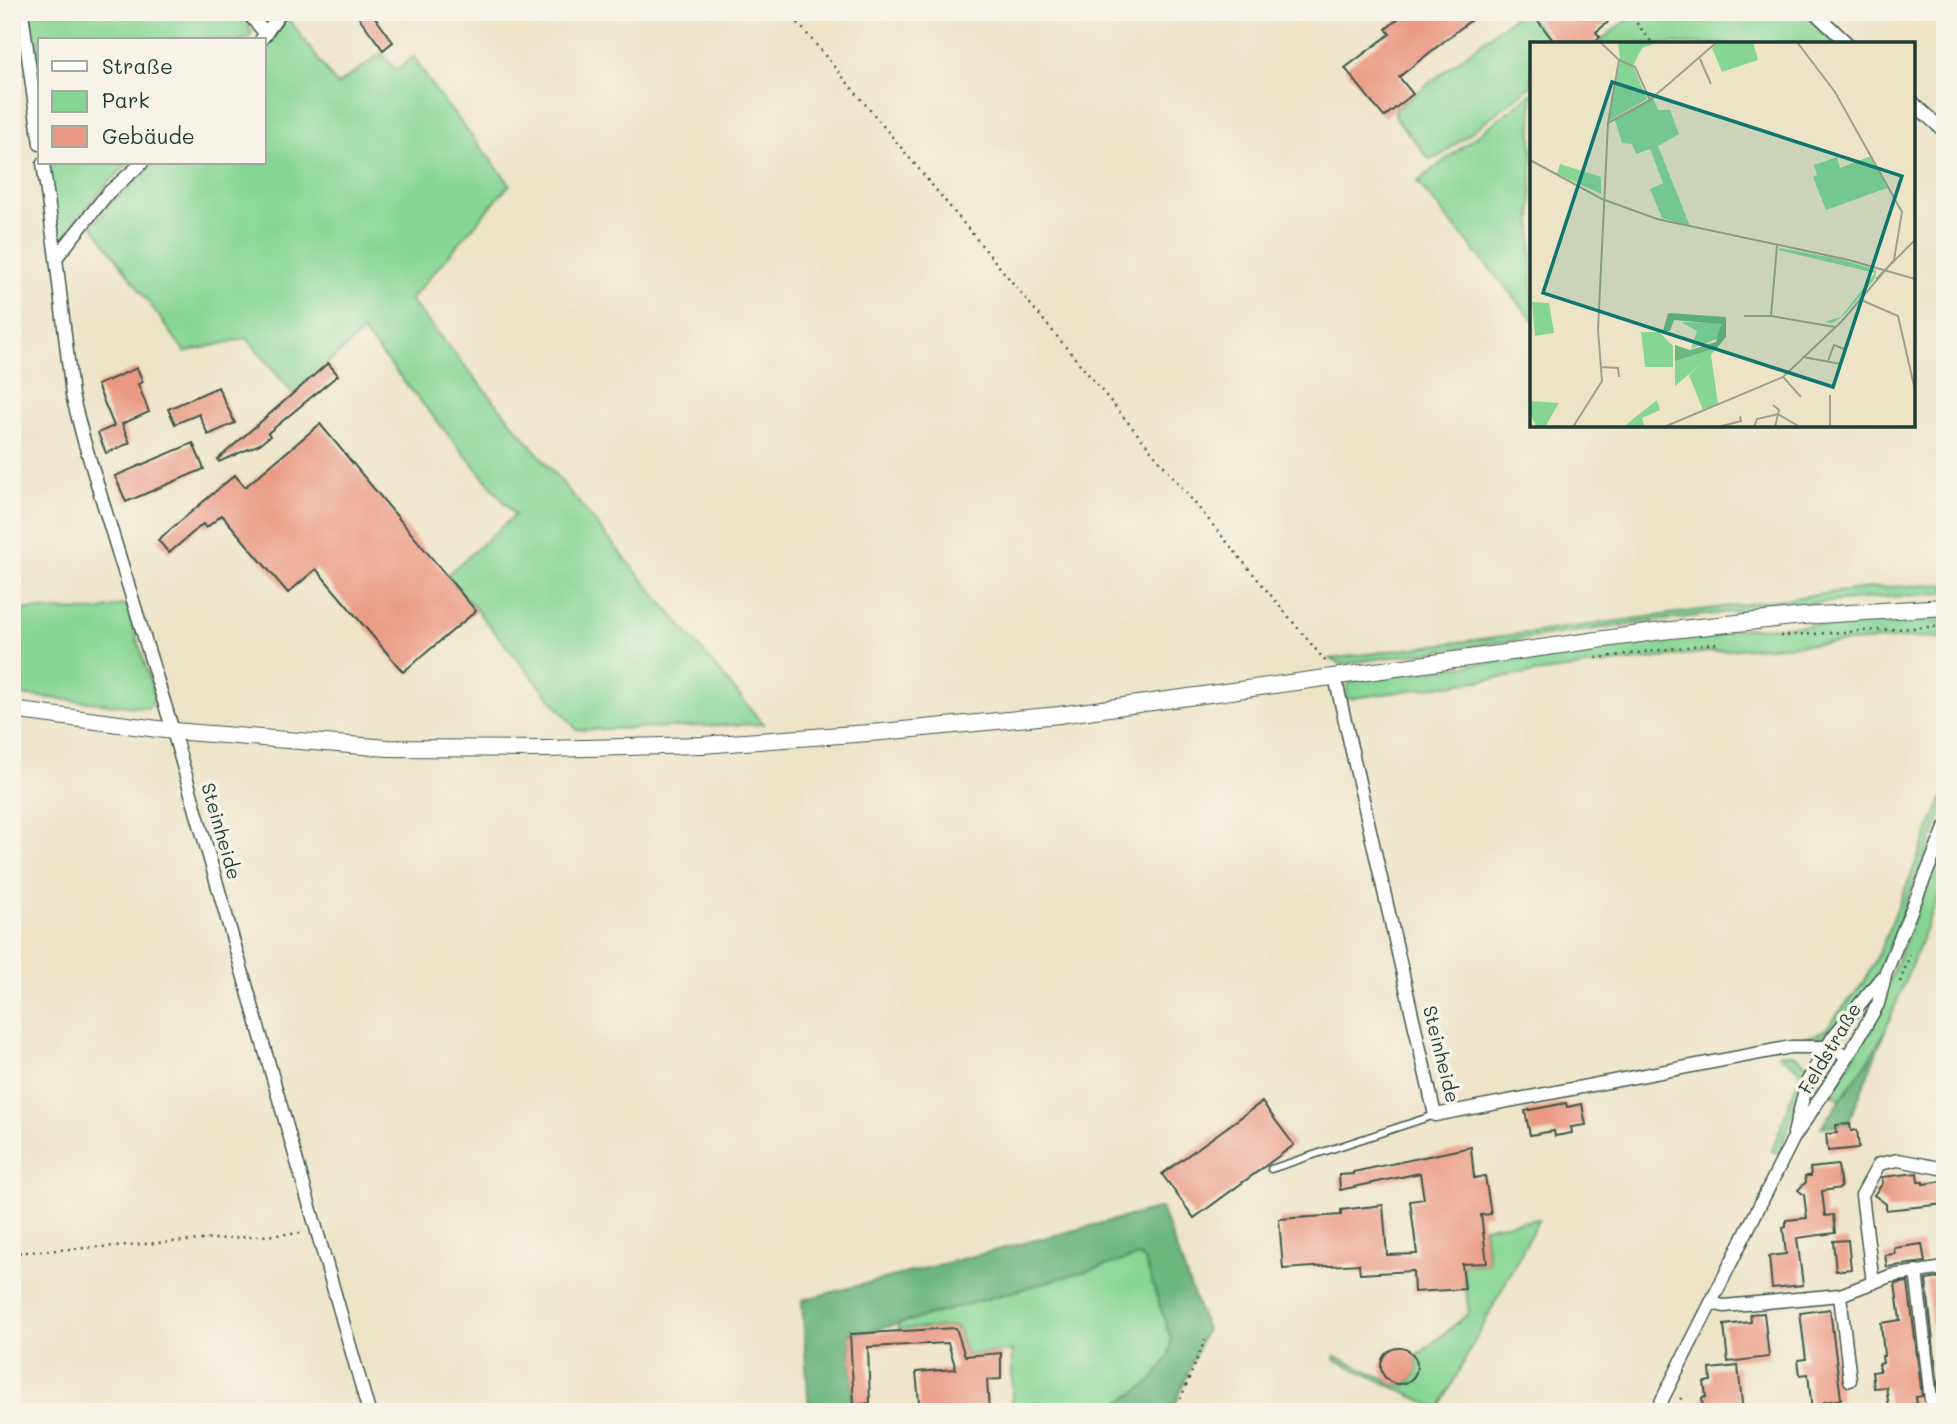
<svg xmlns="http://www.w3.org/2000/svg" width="1957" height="1424" font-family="Mali,sans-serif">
	<rect width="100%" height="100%" fill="#f7f3e8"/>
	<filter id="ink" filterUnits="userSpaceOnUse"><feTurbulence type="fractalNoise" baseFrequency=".0143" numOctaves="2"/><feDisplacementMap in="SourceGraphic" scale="14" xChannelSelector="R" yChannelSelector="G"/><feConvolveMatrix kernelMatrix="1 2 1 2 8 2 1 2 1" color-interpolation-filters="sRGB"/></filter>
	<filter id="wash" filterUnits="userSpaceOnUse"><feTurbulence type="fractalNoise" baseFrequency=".00686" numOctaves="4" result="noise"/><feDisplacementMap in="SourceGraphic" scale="28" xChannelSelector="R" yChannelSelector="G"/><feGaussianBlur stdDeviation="1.57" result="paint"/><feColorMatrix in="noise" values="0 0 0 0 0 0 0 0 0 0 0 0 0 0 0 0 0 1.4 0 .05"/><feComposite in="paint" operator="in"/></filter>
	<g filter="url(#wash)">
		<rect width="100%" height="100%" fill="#ede4c7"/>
		<path fill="#87d594" stroke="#538964" stroke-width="2" d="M27,12H242L246,17L252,34L247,40H40V110Z
			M1527,12L1552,44H1532V85L1439,157L1429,159L1395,117V110L1519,13Z
			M1637,12H1806L1840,44H1596Z
			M286,15L337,85L382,53L396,70L414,57L434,89L510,184L410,300L763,724L577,730L447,575L515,515L363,332L293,394L247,338L185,352L92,225L115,199L155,163H264V45Z
			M1532,93V319L1417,182Z
			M48,163H129C102,188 79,214 59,244Z
			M1945,584V593C1742,605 1542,637 1341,664L1330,659L1868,588Z
			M126,604L155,696L153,704L147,708L12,694V609L97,611Z
			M1945,619V639L1928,637L1737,649L1586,666L1346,699L1348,684L1357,680L1739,629Z
			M1945,792V806L1878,973L1854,1009L1836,1027L1820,1038L1772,1046L1771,1043L1815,1035L1825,1030L1864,982L1879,953Z
			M1938,857L1945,860V880L1885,1031L1869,1060L1840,1099L1832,1094L1874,1020Z
			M1787,1053L1797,1056L1807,1065L1806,1075L1779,1153L1772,1151L1801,1071L1779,1054Z
			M1539,1219L1439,1409L1334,1359L1335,1356L1383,1378L1392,1385H1406C1416,1376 1419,1371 1416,1357L1469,1313L1463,1265L1488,1263L1484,1227Z
			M1139,1256L1145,1261L1171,1339L1169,1357L1152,1381L1106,1412H1012V1351L966,1355L956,1327L898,1329V1324Z"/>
		<path fill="#6db67e" stroke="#467a59" stroke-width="2" d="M1885,1031L1848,1124L1821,1127L1869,1060Z
			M1161,1208L1206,1329L1172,1412H1106L1152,1381L1169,1356L1171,1339L1145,1261L1139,1256L898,1324L867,1332L850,1333L853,1406L828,1412H809L802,1300Z"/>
		<g id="blocks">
			<path fill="#ea9a84" d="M355,12H371L393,42L383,50Z
				M1406,12H1481L1399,77L1413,94L1384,117L1345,68L1390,34L1386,29Z
				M1531,12H1614L1607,23L1596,32L1600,37L1591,44H1556Z
				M328,363L338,375L268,433L270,436L260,444L219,462L218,459Z
				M137,368L143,382L138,384L149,412L122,424L130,443L106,453L98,433L114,426L97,385Z
				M218,387L235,423L208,435L199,414L175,424L168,409Z
				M320,424L476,611L403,672L316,569L288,593L222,515L206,528L203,524L169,553L158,540L235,475L245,487Z
				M193,443L204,469L126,502L115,476Z
				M1262,1102L1294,1145L1194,1218L1162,1174Z
				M1566,1103L1567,1107L1582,1104L1586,1125L1571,1127L1572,1133L1555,1136L1554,1131L1530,1135L1525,1111Z
				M1850,1124L1851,1131L1857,1130L1859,1148L1828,1151L1826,1134L1837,1133L1836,1125Z
				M1471,1147L1474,1178L1485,1176L1491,1214L1481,1215L1487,1263L1462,1264L1465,1289L1414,1292L1413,1271L1360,1274L1359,1264L1283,1269L1279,1219L1341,1215V1210L1383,1205L1387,1255L1417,1254L1410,1201L1424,1199L1420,1173L1340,1190L1339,1175L1353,1174V1172Z
				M1838,1165L1841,1188L1822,1191L1825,1216L1833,1215L1835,1233L1797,1238L1803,1285L1772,1288L1769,1256L1786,1254L1783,1228L1786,1227V1220L1807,1218L1804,1195L1798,1190L1806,1182L1805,1176H1811L1810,1168Z
				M1917,1173L1918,1182H1923V1184L1945,1181V1204L1886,1210V1204L1874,1195L1883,1183L1882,1177Z
				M1848,1240L1851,1269L1836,1271L1833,1241Z
				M1922,1244L1925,1262L1887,1267L1885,1255L1895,1254L1894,1248Z
				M1945,1277V1393L1939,1394L1926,1280Z
				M1908,1282L1922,1396L1916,1397L1918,1412H1899L1898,1406L1889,1407L1886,1387L1874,1388L1872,1372L1880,1371L1879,1364L1883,1363L1882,1356H1884L1881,1323L1900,1320L1895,1284Z
				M1830,1309L1841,1399L1824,1402L1825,1409L1812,1411L1808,1374L1800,1375L1798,1360L1806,1359L1800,1313Z
				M1764,1313L1769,1357L1728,1362L1724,1325L1751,1322L1750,1314Z
				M956,1328L965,1356L1001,1353V1379L987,1380L989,1412H920L916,1372L956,1369L948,1343L868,1347L870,1403L854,1405L850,1334Z
				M1381 1366a18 18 0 1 1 36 0a18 18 0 1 1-36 0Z
				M1738,1366L1743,1412H1703L1702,1398L1706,1397L1704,1382L1711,1381L1710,1369Z"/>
		</g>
	</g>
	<g filter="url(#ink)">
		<use href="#blocks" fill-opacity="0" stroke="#3e564a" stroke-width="2"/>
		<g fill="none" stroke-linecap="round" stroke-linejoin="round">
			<defs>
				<path id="service" d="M1271,1169L1435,1115"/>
				<path id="minor" d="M22,12L40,144
					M247,12L266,34
					M1814,12L1848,44
					M261,40L281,12
					M1913,103L1945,132
					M43,163L56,258
					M142,163L108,193L56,258L72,395L84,441L173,731L369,1412
					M1335,677L1435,1115L1791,1047H1826L1848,1056
					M1794,1133L1807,1082L1833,1037L1881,978
					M1916,1271L1931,1400
					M1873,1283L1862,1195L1879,1164L1898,1160L1945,1169
					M1840,1295L1850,1380
					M1711,1303L1724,1306L1840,1295L1890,1276L1945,1268
					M1656,1412L1793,1139L1848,1056L1878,1004L1886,972L1945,828"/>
				<path id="tertiary" d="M12,710L173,731L388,748L546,749L702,745L882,732L1059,715L1662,631L1803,616L1945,607"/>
			</defs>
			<use href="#service" stroke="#3e564a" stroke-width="9"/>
			<use href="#minor" stroke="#3e564a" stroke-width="15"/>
			<use href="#tertiary" stroke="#3e564a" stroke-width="18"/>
			<path stroke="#3e564a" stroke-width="2.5" stroke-dasharray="2 5" stroke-linecap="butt" d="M789,12L1326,662
				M1628,12L1653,44
				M1780,636L1945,626
				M1596,658L1718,643
				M1900,982L1910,955
				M12,1253L304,1233
				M1175,1412L1205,1340
				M1674,1412L1682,1396"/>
			<use href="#service" stroke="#fff" stroke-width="6"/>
			<use href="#minor" stroke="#fff" stroke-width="12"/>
			<use href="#tertiary" stroke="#fff" stroke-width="16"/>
		</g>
	</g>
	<g text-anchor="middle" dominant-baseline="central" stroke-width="7" stroke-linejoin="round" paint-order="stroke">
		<g font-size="19" fill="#1f3d34" stroke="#f7f3e8">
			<text transform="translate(222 831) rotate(74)">Steinheide</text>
			<text transform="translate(1829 1048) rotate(-59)">Feldstraße</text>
			<text transform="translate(1442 1054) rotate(76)">Steinheide</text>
		</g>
	</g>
	<g transform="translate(1530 42)">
		<rect width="385" height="385" fill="#ede4c7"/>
		<path d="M88,0H130L112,6L103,24L117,57L79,79L90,18ZM188,0H223L228,18L192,30L182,6ZM123,56L128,68H140L149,92L128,104L160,184L132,176L120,147L133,141L120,107L106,112L102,102L92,101L85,78ZM341,114L357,146L296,168L283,135L287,133L284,123L307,115L310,126ZM30,122L71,135V152L27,132ZM250,206L309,217L346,228V233L344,238L313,274L304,280L302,281L294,280L311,275L345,231L248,208ZM2,260L19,261L24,291L5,294ZM151,280L190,281L191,295L161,307L167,289ZM111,290H129L143,304V325H115ZM187,306L181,313L188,362L173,368L159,333L172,321L145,344V319ZM127,358L130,368L112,376L115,385H93ZM0,359L29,361L15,385H7L0,373Z" fill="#87d594"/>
		<path d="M138,271L196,275V295L187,306L145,319V303L160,308L186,300L191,282L144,278L140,289H133Z" fill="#6db67e"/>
		<path fill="none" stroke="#9ba18c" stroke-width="2" d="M70,0L89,18L105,25L120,58M170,17L181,42M78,81L89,18M0,118L72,157L127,177L319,218L385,237M247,204L241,274L305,285M346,237L385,198M329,257L368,274L385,348M214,274H241M273,315L311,322M298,319L304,303L314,307M71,325L88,326L89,335M253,335L271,355M243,363L249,368L245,385M43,385L72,339L68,288L78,81L120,58L187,0M134,385L253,335L312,279L364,218L372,170L305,50L267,0M188,385L211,379L210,374M224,385L227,377L248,372L270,385M300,385V353"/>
		<path fill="#0f766e" fill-opacity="0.15" stroke="#0f766e" stroke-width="3.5" d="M82,40L372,134L303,345L13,251Z"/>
		<rect width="385" height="385" fill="none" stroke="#1f3d34" stroke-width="3.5"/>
	</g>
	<rect width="1957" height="1424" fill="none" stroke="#f7f3e8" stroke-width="42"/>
	<rect x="38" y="38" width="228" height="126" fill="#f7f3e8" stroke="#a1aaa0" stroke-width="2"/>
	<rect x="52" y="61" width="35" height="10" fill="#ffffff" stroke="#a1aaa0" stroke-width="2"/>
	<text x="102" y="74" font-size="21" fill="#1f3d34">Straße</text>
	<rect x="52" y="91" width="35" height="21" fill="#87d594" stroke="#a1aaa0" stroke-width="2"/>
	<text x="102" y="108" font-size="21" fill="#1f3d34">Park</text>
	<rect x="52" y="126" width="35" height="21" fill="#ea9a84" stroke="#a1aaa0" stroke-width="2"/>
	<text x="102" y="144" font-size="21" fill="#1f3d34">Gebäude</text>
</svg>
